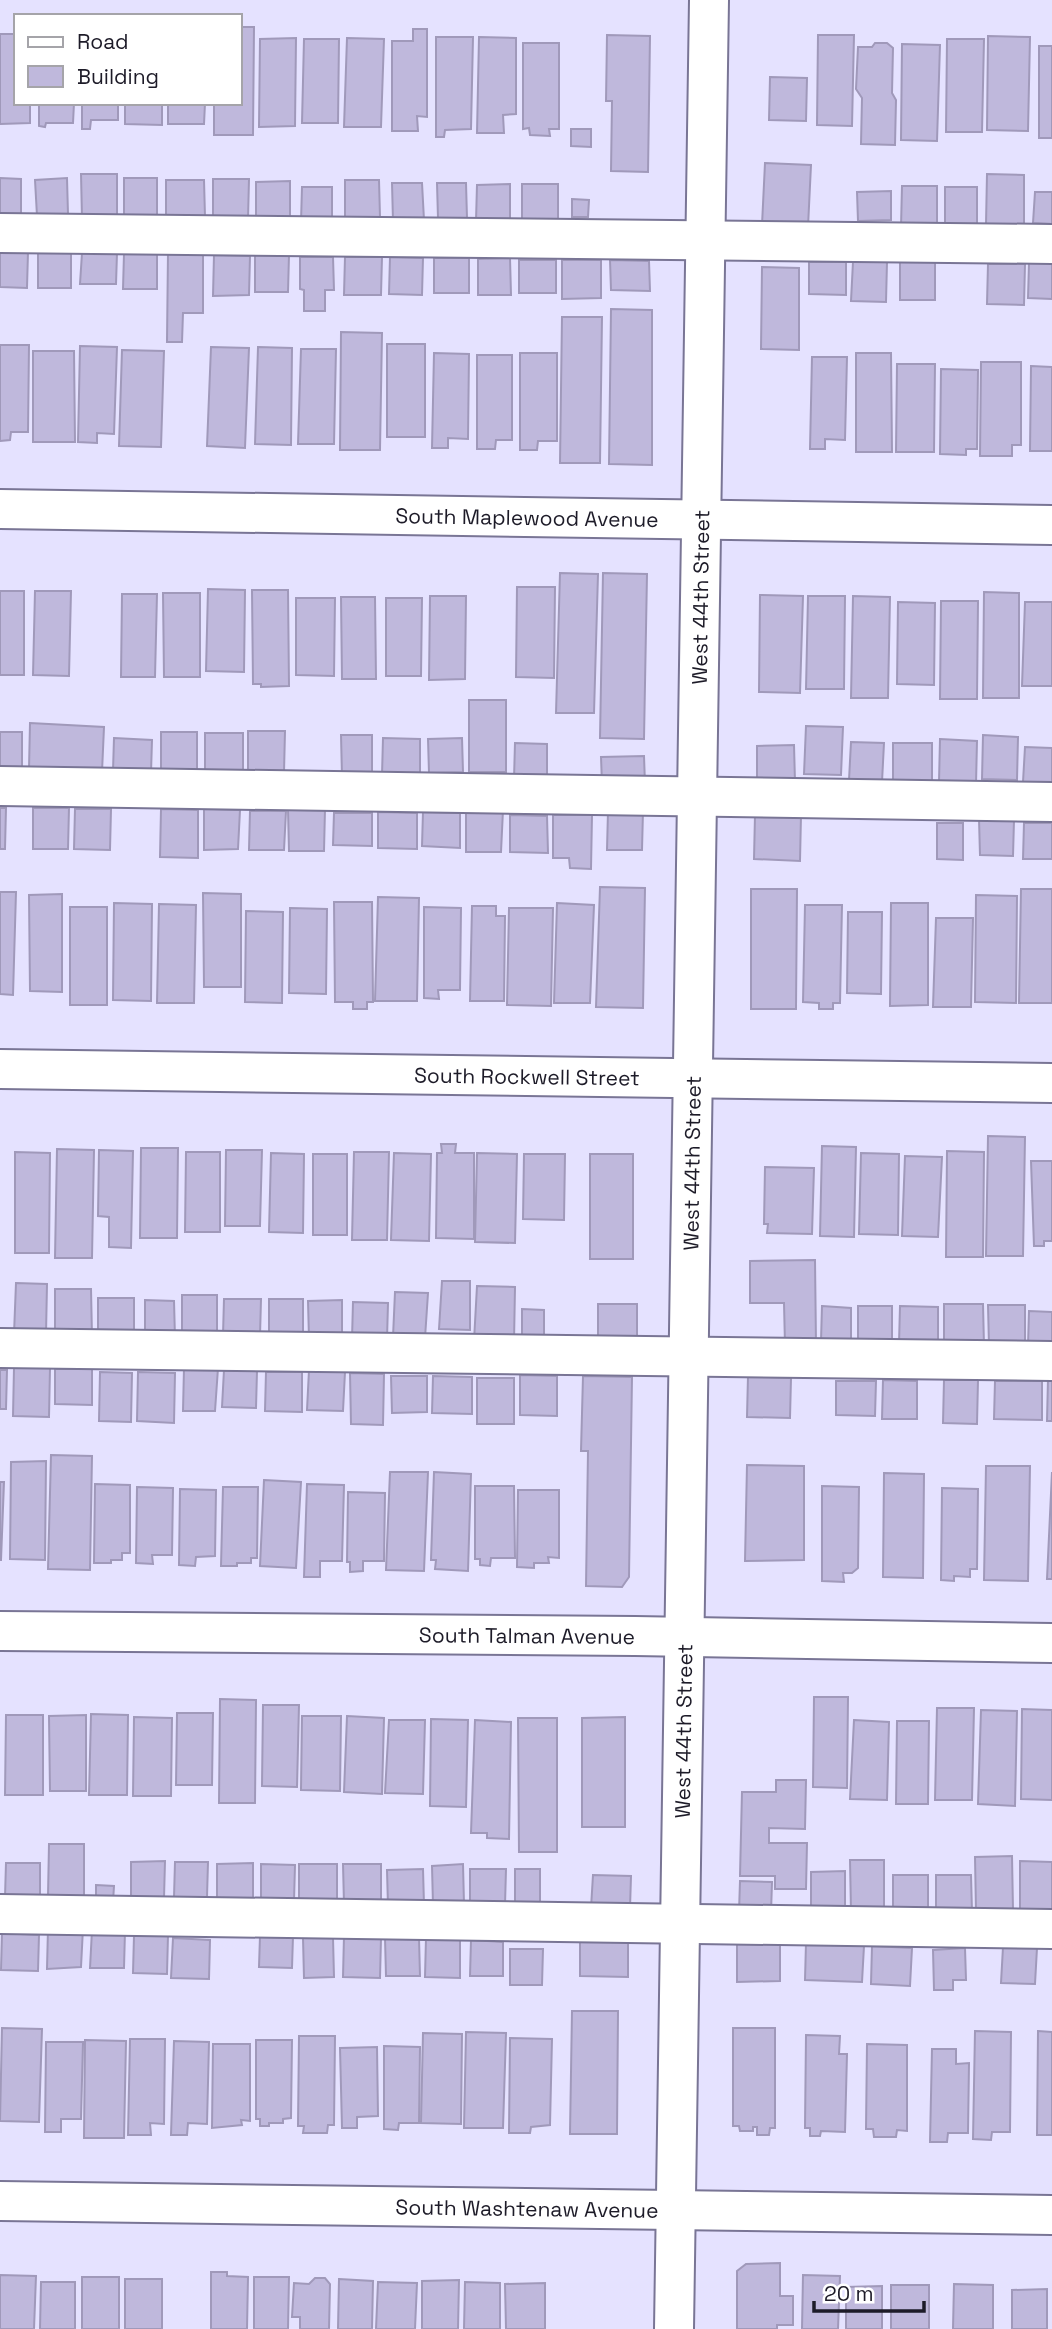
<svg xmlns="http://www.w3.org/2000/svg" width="1052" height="2329" font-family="'Space Grotesk',sans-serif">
	<rect width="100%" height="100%" fill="#e5e2ff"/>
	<path fill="#bfb8dc" stroke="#a099ba" stroke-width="2" d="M240,27H254L253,135H214V103H240Z
		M413,29H427V117L417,116L418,131H392V41H413Z
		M0,34H16V103H30V123L0,124Z
		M607,35L650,36L648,172L611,171L612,101H606Z
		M818,35H854L852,126L817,125Z
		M988,36L1030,37L1028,131L987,130Z
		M436,37H473L471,129L445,130L444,137H436Z
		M479,37L516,38V114L503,115L504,133H477Z
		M296,38L295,126L259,127L260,39Z
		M347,38L384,39L381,127H344Z
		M304,39H339L338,123H302Z
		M947,39H984L982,132H946Z
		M523,43H559V129H549L550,136L530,135L529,128L523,129Z
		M875,43H887L893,48L892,93L896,100L895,145L861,144L862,98L856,89L858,47H872Z
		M902,44L940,45L937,141L901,140Z
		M1039,46H1052V138H1039Z
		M770,77L807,78L806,121L769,120Z
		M39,103H74L73,123H46L45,127L39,126Z
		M82,103H118V120H91L90,129H82Z
		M125,103H162V125L125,124Z
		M168,103H205L204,124H168Z
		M571,129H591V147L571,146Z
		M765,163L811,165L808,227L762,225Z
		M81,174H117V217L82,218Z
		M987,174L1024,175V225L986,224Z
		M0,178L21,179V214H0Z
		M67,178L68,214L37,216L35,180Z
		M124,178H157V217L124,216Z
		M213,179H249L248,219H213Z
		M166,180H204L205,217L166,218Z
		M345,180H379L380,217L345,218Z
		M290,181V218L256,219V182Z
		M392,183H422L424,220L393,221Z
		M437,183H466L467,218H438Z
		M510,184V221H476L477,185Z
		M522,184H558V220L522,221Z
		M902,186H937V226L901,227Z
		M302,187H332V221L301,222Z
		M945,187H977V225H945Z
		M891,191V220L858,221L857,192Z
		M1035,192H1052V224L1033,223Z
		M572,199L589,200L588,217H572Z
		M38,249H71V288H38Z
		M0,251L28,252L27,288L0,287Z
		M168,252L203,253V313H183L182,342H167Z
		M82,253H117L116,284H80Z
		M124,254H157V289H123Z
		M255,254L289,255L288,292H255Z
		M214,255L250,256L249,295L213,296Z
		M300,257H333L334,290H325V311H304V290L300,289Z
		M345,257H382L381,295H344Z
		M390,257L423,258L422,295L389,294Z
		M434,258H469V293H434Z
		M510,258L511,295H478V259Z
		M935,258V300H900V259Z
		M519,260H556V293H519Z
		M562,260H601V298L562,299Z
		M610,260L649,261L650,291L611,290Z
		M809,262H846V295L809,294Z
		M853,262H887L886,302L851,301Z
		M1029,263H1052V299L1028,298Z
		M988,264H1025L1024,305L987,304Z
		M762,267L799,268V350L761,349Z
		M611,309L652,310V465L609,464Z
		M562,317H602L600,463H560Z
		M341,332L382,333L380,450H340Z
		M387,344H425V437H387Z
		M0,345H29L28,432H11L10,440L0,441Z
		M80,346L117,347L114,434L97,433V443L78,442Z
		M211,347L249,348L245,448L207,446Z
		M258,347L292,348L291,445L255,444Z
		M301,349H336L334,444H298Z
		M122,350L164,351L161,447L119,446Z
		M33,351H74L75,442H33Z
		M434,353L469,354L468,439L448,438V448H432Z
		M520,353H557V441H538L537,450H520Z
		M856,353H891L892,452H856Z
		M477,355H512V440H496L495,449H477Z
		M812,357H847L845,440L825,439V449H810Z
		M981,362H1021V445H1012V456H980Z
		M897,364H935L934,452H896Z
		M1031,366L1052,367V451H1030Z
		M941,369L978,370L977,449H966V455L940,454Z
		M560,573L598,574L594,713H556Z
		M603,573L647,574L644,739L600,738Z
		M517,587H555L554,678L516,677Z
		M208,589L245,590L244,672L206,671Z
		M252,590H288L289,686L261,687V684H253Z
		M0,591H24V675H0Z
		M35,591H71L69,676L33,675Z
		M984,592L1019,593V698H983Z
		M163,593H200V677H164Z
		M122,594H157L155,677H121Z
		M760,595L803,596L800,693L759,692Z
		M430,596H466L465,679L429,680Z
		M808,596H845L844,689H806Z
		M853,596L890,597L888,698H851Z
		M341,597H375L376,679H342Z
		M296,598H335L334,676L296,675Z
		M386,598H422L421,676H386Z
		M941,601H978L977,699H940Z
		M898,602L935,603L934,685L897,684Z
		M1025,602H1052V686H1022Z
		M469,700H506V772H469Z
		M30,723L104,727L102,772L29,769Z
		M806,726L843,727L841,775L804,774Z
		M248,731H285L284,772L248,773Z
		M0,732H22V772H0Z
		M161,732H197V773H161Z
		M205,733H243V771H205Z
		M341,735H372V775L342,776Z
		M983,735L1018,737L1017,780L982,779Z
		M114,738L152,740L151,773L113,771Z
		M383,738L420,739V776L382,775Z
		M462,738L463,772L429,773L428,739Z
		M940,739L977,741L976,784L939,782Z
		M851,742L884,743L882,782L849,780Z
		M515,743L547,744V779H514Z
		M893,743H932V785H893Z
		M794,745L795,782L757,783V746Z
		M1025,747L1052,748V784L1023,782Z
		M644,756L645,784H602L601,757Z
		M0,808H6L5,849H0Z
		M33,808H69L68,849H33Z
		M75,809H111L110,850L74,849Z
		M161,809L198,810V858L160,857Z
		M204,809L240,810L238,849L204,850Z
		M288,809H325L324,851H289Z
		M503,810L501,852H466V811Z
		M250,811H286L284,850H249Z
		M608,811H643L642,850H607Z
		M378,812L417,813V849L378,848Z
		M423,812L460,813V848L422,846Z
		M334,813H372V846L333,845Z
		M510,815L547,816L548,853L510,852Z
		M553,815H592L591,869L570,868L569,858H553Z
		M755,815H801L800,861L754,859Z
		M979,819L1014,820L1013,856L980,855Z
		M937,823H963V860L937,859Z
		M1024,823H1052V859H1023Z
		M600,887L645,888L643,1008L596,1007Z
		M751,889H797L796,1009H751Z
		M1021,889H1052V1003H1019Z
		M0,892H16L13,995L0,994Z
		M203,893L241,894V987H204Z
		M62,894V992L30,991L29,895Z
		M976,895L1017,896L1016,1003L975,1002Z
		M378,897L419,898L417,1001H375Z
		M334,902H372L373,1002H367V1009H353V1002H335Z
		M114,903L152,904L151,1001L113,1000Z
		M557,903L594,905L590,1003H554Z
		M891,903H928V1005L890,1006Z
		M159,904L196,905L194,1003H157Z
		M805,905H842L840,1003H833V1009H819V1003L803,1002Z
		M472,906H496V916H505L504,1001H470Z
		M70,907H107V1005H70Z
		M424,907L461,908L460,990H438L439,999L424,998Z
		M290,908L327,909L326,994L289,993Z
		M509,908H553L551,1006L507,1005Z
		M246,911L283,912L282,1003L245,1002Z
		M848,912H882L881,994L847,993Z
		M936,918H973L971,1007H933Z
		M988,1136L1025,1137L1023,1256H986Z
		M441,1144H456L455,1153H474V1239L436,1238L437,1153H442Z
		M822,1146L856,1147L854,1237L820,1236Z
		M141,1148H178L177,1238H140Z
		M57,1149L94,1150L92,1258H55Z
		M99,1150L133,1151L131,1248L109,1247V1217L98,1216Z
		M226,1150H262L260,1226H225Z
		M947,1151L984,1152L983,1257H946Z
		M15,1152L50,1153L49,1253H15Z
		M186,1152H220V1232H185Z
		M354,1152H389L387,1240H352Z
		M271,1153L304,1154L303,1233L269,1232Z
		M394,1153L431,1154L429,1241L391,1240Z
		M477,1153L517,1154L515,1243L475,1242Z
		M861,1153L899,1154L898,1235L859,1234Z
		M313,1154H347V1235H313Z
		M524,1154H565L564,1220L523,1219Z
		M590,1154H633V1259H590Z
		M905,1156L942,1157L938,1237L902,1236Z
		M1031,1161H1052V1241H1044V1246H1034Z
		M765,1167L814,1168L812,1234L767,1233L768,1224H764Z
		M815,1260L816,1344L785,1345L784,1303H750V1261Z
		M442,1281H470V1330L439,1329Z
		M16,1283L47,1284L46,1334H14Z
		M477,1286L515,1287L514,1342L474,1341Z
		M55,1289H91L92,1336L55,1335Z
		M395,1292L428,1293L425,1338L393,1337Z
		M182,1295H217V1336H182Z
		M98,1298H134V1336L98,1337Z
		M224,1299H261L260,1336L223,1335Z
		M269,1299H303V1338L269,1339Z
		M145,1300L174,1301L175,1338L145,1337Z
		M342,1300V1339H309L308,1301Z
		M353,1302L388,1303L387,1339H352Z
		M598,1304H637V1341H598Z
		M944,1304H983L984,1346H944Z
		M988,1305H1025V1346H989Z
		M822,1306L851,1308V1342L821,1341Z
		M858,1306H892V1342H858Z
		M900,1306L938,1307V1345L899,1344Z
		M522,1309L544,1310V1344L522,1343Z
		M1029,1311L1052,1312V1346H1028Z
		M14,1368H50L49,1417L13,1416Z
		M184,1368H218L215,1411H183Z
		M55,1369H92V1405L55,1404Z
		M0,1370H7L6,1409H0Z
		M224,1370L257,1371L256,1408L222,1407Z
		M309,1370L345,1372L343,1411L307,1410Z
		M100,1372L132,1373L131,1422L99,1421Z
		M138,1372L175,1373L174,1423L137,1421Z
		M266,1372H302V1412L265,1411Z
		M350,1373L384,1374L383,1425L351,1424Z
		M520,1375L557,1376V1416L520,1415Z
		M391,1376H427V1412L392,1413Z
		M433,1376L472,1377V1414L432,1413Z
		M583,1376L632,1377L629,1577L622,1587L586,1586L588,1451H581Z
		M748,1376L791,1378L790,1418L747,1417Z
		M477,1378H514V1424H477Z
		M1048,1379H1052V1421H1047Z
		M883,1380L917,1381V1419H882Z
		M944,1380H978L977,1424L943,1423Z
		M836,1381H876L875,1416L836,1415Z
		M995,1381H1042V1420L994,1419Z
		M51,1455L92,1456L90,1570L48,1569Z
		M46,1461L45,1560L10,1559L11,1462Z
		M747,1465L804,1466V1560L745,1561Z
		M986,1466H1030L1028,1581L984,1580Z
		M390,1472H428L424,1571L386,1570Z
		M434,1472L471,1474L468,1571L435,1569L436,1560H431Z
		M1052,1472V1579H1047Z
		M884,1473L924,1474L923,1578L883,1577Z
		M264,1480L301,1482L296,1568L260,1566Z
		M0,1482H4L1,1560H0Z
		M95,1484L130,1485V1553H122V1560H111V1563H94Z
		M307,1484L344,1485L342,1561H320V1577H304Z
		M475,1486H514L515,1558H491L490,1566L480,1565V1559H475Z
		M822,1486L859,1487L858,1568L852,1573H843L844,1582L822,1581Z
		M137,1487L173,1488L172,1555H152L153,1564L136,1563Z
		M223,1487H258L257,1558H251V1563H237V1566H221Z
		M942,1488L978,1489L977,1569H970V1577L954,1576V1581L941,1580Z
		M180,1489L216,1490L215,1556L196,1557L195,1566L179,1565Z
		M518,1490H559V1558L548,1557L549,1563H534V1568L517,1567Z
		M348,1492L385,1493L384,1561H363V1571L350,1572V1562H347Z
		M814,1697H848L847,1788L813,1787Z
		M220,1699L256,1700L255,1803H219Z
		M263,1705H299L297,1787L262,1786Z
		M937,1708H974L972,1800H935Z
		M1022,1709L1052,1710V1800L1021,1799Z
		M981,1710L1017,1711L1015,1806L978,1804Z
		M177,1713H213L212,1785H176Z
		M91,1714L128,1715L127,1795H89Z
		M6,1715H43V1795H5Z
		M86,1715V1791H50L49,1716Z
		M302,1716H341L340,1791L301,1790Z
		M347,1716L384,1718L382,1794L344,1792Z
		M134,1717L172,1718L171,1796H133Z
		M625,1717V1827H582V1718Z
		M518,1718H557V1852H519Z
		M431,1719L468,1720L466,1807L430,1806Z
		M389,1720H425L423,1794L385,1793Z
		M475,1720L511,1722L509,1839L487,1838V1833H471Z
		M854,1720L889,1722L887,1800L850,1799Z
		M897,1721H929L928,1804H896Z
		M776,1780H806L805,1829L769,1828V1843H807L806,1889H775V1876H740L742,1792H776Z
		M49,1844H84V1897L48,1896Z
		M1012,1856L1013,1910L976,1911L975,1857Z
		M850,1860H884V1911H851Z
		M165,1861L164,1898L131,1899V1862Z
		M1020,1861L1052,1862V1910H1020Z
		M175,1862H208L207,1897H174Z
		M6,1863H40V1898L5,1897Z
		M253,1863V1900L217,1899V1864Z
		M261,1864L295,1865L294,1901H261Z
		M299,1864H337V1902H299Z
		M343,1864H381V1904H344Z
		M463,1864L464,1904L433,1905L432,1866Z
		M423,1869L424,1905L388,1906L387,1870Z
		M470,1869H506L505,1905H470Z
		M515,1869H540V1906H515Z
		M845,1871V1909H811V1872Z
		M593,1875L631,1876L630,1908H591Z
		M893,1875H928V1912H893Z
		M936,1875H971L972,1912L936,1913Z
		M740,1881L772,1882L771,1913L739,1912Z
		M96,1885L114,1886L113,1902L96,1901Z
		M48,1928H83L81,1967L47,1969Z
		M92,1930L125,1931L124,1968H90Z
		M2,1933L39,1935L38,1971L1,1970Z
		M168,1935L167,1974L133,1973L134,1936Z
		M260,1936H293L292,1968L259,1967Z
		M344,1936L381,1938L380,1978L343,1977Z
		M173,1938L210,1940L209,1979L171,1978Z
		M303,1938H333L334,1977L304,1978Z
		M385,1938H419L420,1976H386Z
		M426,1938L460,1939V1978L425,1977Z
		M471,1940L503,1942V1976H470Z
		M580,1941L628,1942V1977L580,1976Z
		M806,1943L864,1946L862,1982L805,1980Z
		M737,1944H780V1981L737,1982Z
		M872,1946L912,1948L910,1986L871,1984Z
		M1003,1947L1037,1948L1035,1984L1001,1983Z
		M965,1948L966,1980H953V1990H934L933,1950Z
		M510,1949H543L542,1985H510Z
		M572,2011H618L617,2134H570Z
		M2,2028L42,2029L39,2122L0,2121Z
		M733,2028H775V2128H770L769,2135H757V2127H753V2131H740L739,2126H733Z
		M975,2031L1011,2032L1010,2132H992L991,2140L973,2139Z
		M1038,2031L1052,2032V2135H1037Z
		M466,2032L506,2033L503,2128H464Z
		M423,2033L462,2034L461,2124L421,2123Z
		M806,2035L840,2036L839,2054H847L845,2132L821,2131L820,2136H810V2128H805Z
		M299,2036H335L334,2125H328L327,2133H303L304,2126H298Z
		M510,2038L552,2039L550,2125L531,2127L530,2133H509Z
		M130,2039H165L164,2124L150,2123L151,2135H128Z
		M85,2040L126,2041L124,2138H84Z
		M256,2040H292L291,2118L283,2119V2123H269V2126H260V2119H256Z
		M174,2041L209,2042L207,2124L188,2123L187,2135H171Z
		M46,2042H83L81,2119H61V2132H45Z
		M213,2044H250V2121L241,2120L242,2125L212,2128Z
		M867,2044L907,2045V2131L897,2130L896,2137H874L873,2129H866Z
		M384,2046L420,2047L419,2123H399L398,2130L384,2129Z
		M377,2047L378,2116L357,2117V2128H342L340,2048Z
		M932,2049H956V2064L969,2063L968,2133H948L947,2142H930Z
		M780,2263V2296H793V2325H777V2329H737V2271L746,2264Z
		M211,2272H227V2276L248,2277L247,2329H211Z
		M0,2275L36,2276L34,2329H0Z
		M803,2275L840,2276L838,2329H802Z
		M82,2277H119V2329H82Z
		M254,2277H289L288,2329H254Z
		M315,2278H325L330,2284L329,2329H300V2317H292L294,2283L309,2284Z
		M125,2279H162V2329H125Z
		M339,2279L373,2281L372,2329H338Z
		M459,2280L458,2329H422V2281Z
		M41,2282H75V2329H40Z
		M378,2282L417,2283L415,2329H376Z
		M465,2282L500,2283V2329H464Z
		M545,2283V2329H506L505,2284Z
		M954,2284L993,2285V2329H953Z
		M891,2285H929V2329H891Z
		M882,2286V2329H846V2287Z
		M1047,2289V2329H1012V2290Z"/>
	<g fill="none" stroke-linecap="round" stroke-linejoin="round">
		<defs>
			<g id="minor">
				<path d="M0,233L1052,244"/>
				<path id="s1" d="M0,509L1052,525"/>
				<path d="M0,786L1052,802"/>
				<path id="s2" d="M0,1069L1052,1083"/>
				<path d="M0,1348L1052,1361"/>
				<path id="s3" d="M0,1631L635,1636L1052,1643"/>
				<path d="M0,1914L1052,1929"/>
				<path id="s4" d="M0,2201L1052,2215"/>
				<path id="s5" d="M674,2329L709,0"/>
			</g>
		</defs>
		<use href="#minor" stroke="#797595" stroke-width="42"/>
		<use href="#minor" stroke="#fff" stroke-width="38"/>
	</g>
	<g text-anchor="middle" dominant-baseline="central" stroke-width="7" stroke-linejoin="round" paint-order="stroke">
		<g font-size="21" fill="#1d1b28" stroke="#fff">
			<text stroke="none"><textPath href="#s1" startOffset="527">South Maplewood Avenue</textPath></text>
			<text stroke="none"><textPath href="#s5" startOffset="1732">West 44th Street</textPath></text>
			<text stroke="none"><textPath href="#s2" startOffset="527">South Rockwell Street</textPath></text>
			<text stroke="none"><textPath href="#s5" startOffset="1166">West 44th Street</textPath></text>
			<text stroke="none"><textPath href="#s3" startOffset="527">South Talman Avenue</textPath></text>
			<text stroke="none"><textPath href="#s5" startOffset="598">West 44th Street</textPath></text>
			<text stroke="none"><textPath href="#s4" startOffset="527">South Washtenaw Avenue</textPath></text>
		</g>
	</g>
	<rect x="14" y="14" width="228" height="91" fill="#ffffff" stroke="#a5a4a9" stroke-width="2"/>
	<rect x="28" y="37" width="35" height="10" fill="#ffffff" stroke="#a5a4a9" stroke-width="2"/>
	<text x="77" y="49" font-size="21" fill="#1d1b28">Road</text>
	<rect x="28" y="66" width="35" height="21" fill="#bfb8dc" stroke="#a5a4a9" stroke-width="2"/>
	<text x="77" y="84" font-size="21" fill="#1d1b28">Building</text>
	<path d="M814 2301v10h110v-10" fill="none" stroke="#1d1b28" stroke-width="3.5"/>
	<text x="824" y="2301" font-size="21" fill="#1d1b28" stroke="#ffffff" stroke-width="5" paint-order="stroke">20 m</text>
</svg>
